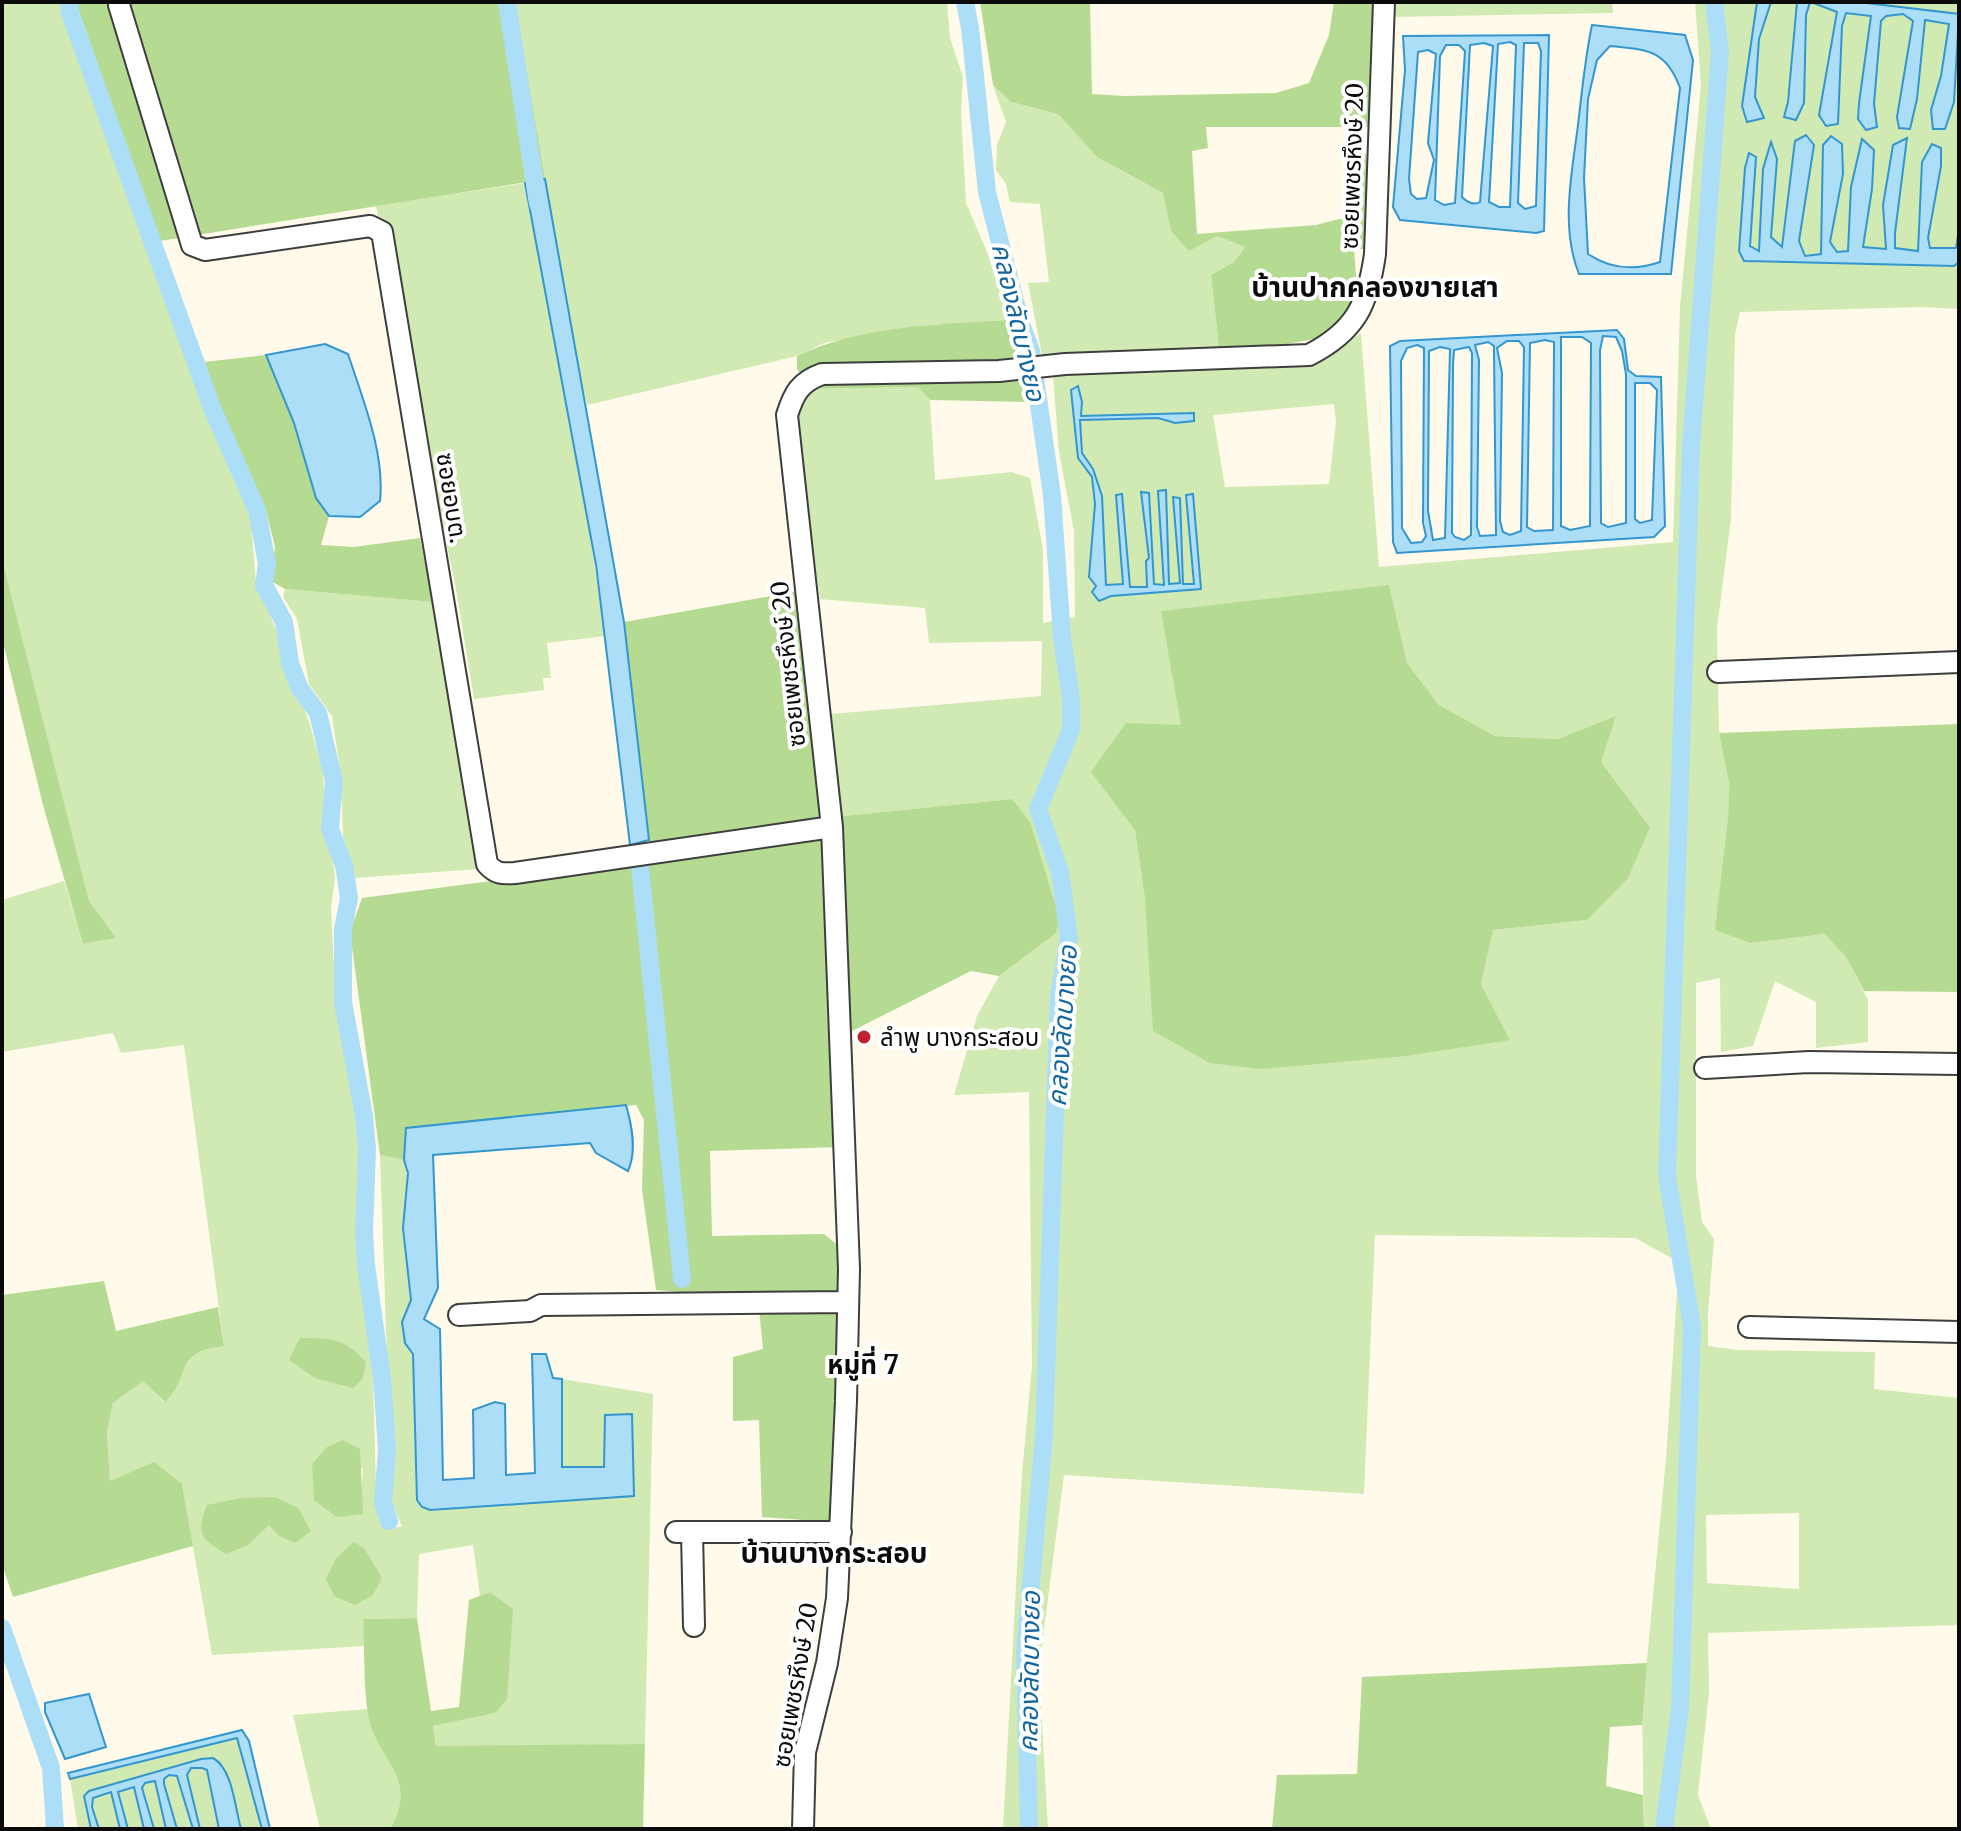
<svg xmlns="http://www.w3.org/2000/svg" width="1961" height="1831" font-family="Merriweather,'Noto Sans Thai',serif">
	<rect width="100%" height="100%" fill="#fffae9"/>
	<path fill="#d1e9b3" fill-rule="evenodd" d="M2,2H62L130,203L250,511L256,583L275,627L310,725L322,768L335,878L331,907L336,1007L359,1135V1257L373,1378L376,1488L384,1528L402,1527L392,1502L380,1155L404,1160C411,1183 403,1205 403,1228C403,1251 410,1274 411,1296C411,1322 391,1323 413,1354L417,1499L422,1507L604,1467H562V1379L653,1394L645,1744L436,1747L433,1726L495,1713L490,1592L480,1596L473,1545L419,1554L417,1618L363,1619L365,1646L212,1655L182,1484L110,1482L107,1433L113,1403L143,1380L164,1402C194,1375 168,1353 224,1346L184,1045L121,1053L113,1033L2,1052V900L64,881L83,944L116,938L89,902L2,559ZM312,1464L363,1468L361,1498Z
		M515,2H947L950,38L963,77L961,112L966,203L987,252L1009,320L927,325L824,343L797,356L587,405L572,340Z
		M1391,2H1612L1613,13L1392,17Z
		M1695,2H1757L1742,106L1764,118L1755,97L1759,39L1771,2H1797L1788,102L1784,116L1796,120L1804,103L1806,15L1810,2L1837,12L1819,115L1838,124C1837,88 1837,48 1846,13L1871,16L1858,119L1877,127L1874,104L1881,21L1886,16L1904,14L1913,21L1897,117L1900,128H1911L1925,20L1949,24L1941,76L1931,110L1933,129H1946L1954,102L1959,49V229L1957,249L1930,248L1928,238L1941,166V148L1933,144L1919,207L1918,251L1895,249V233L1883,205L1886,249L1863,248L1872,189L1874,151L1863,140L1851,187L1848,252H1836L1830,242L1843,174L1823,146L1821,255L1805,256L1799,241L1814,145L1795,141L1783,248L1771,237L1777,159L1770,144L1763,169L1759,252L1750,247L1749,154L1745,168L1739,251L1744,261L1954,266L1959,262V309L1922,307L1740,312L1735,334L1731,518L1717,628L1719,733L1729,783L1728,820L1752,943L1826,934L1846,957L1868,1000V1042L1816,1048V1002L1775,981L1753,1046L1721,1052L1720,978L1696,983V1176L1702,1222L1714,1239L1708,1314V1346L1737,1350L1875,1352L1874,1389L1959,1398V1625L1708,1633L1709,1692L1698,1795L1711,1829H1644L1642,1712L1666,1459L1679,1262L1635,1238L1375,1235L1364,1494L1064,1475L1039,1668L1048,1829H1003L1022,1473L1032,1366L1029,1092L954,1095L977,1016L999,976L1055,934L1012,799L843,816L831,714L1041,696L1042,641L929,643L925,608L820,599L792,413L812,389L918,387L930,400L935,480L1011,472L1030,478L1043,550V623L1075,617L1074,531L1059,452L1053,376L1316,362L1361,333L1379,567L1673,542L1680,307L1701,85ZM1071,390L1082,402L1080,416L1194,413L1175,423L1158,418L1079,420L1082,453L1093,469L1102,496L1106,585H1123L1116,495L1122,494L1130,587H1147L1146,561L1149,558L1142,492L1149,494L1154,585L1165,586L1158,491L1166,490L1169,585L1180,584L1174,498H1180L1183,584H1194L1186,496L1201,589L1111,596L1100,601L1096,586L1089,577L1095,504L1092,477L1078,458ZM1334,404L1336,422L1329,484L1225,487L1213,415ZM1389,586L1407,663L1439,705L1495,736L1558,739L1615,717L1601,762L1650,827L1587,920L1493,930L1481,984L1510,1040L1145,899L1135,829L1119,808L1181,726ZM1799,1513V1589L1707,1583L1706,1515Z
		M1858,2H1959V14Z
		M993,85L1011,102L1058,114L1097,157L1163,193L1171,231L1217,236L1245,247L1234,262L1211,275L1219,348L1042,355L1028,283L1049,282L1040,204L1010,202L1006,184L996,170L997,145L1006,122Z
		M525,183L580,470L605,636L547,643L551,678H543L544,690L474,699L456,589L376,206Z
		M285,589L433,602L478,869L355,878L343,836L341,777L332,716L309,684L297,619L283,597Z
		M368,1709L369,1716L403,1790L401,1811L390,1829H320L293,1715Z
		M237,1737L262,1829H241L226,1772L213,1758L201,1759L89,1791L84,1797L91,1829H78L70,1779Z
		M191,1768L207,1770L219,1829H200L187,1775Z
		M169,1775L177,1776L193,1829H177L164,1784V1779Z
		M155,1781L166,1829H154L142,1788L145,1783Z
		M134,1787L142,1824L144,1829H128L118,1792Z
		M112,1792L120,1829H99L92,1807L93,1798Z"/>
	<path fill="#b5da92" d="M515,2L545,179L160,241L76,3Z
		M980,2H1090L1092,94L1125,96L1276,93L1309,83L1329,35L1334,2H1380L1372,127H1206L1208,148L1192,151L1197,234L1316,225L1351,216L1355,157L1366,154L1370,249H1354L1358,302L1325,337L1281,345L1219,348L1211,275L1234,262L1245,247L1217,236L1189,251L1171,231L1163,193L1097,157L1058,114L1011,102L993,85Z
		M1009,320L1026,402L930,400L918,387L812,389L797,369V356C859,326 940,324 1009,320Z
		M266,355L294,423L316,498L329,516L321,545L354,547L420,538L433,602L285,589L271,581L275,547L266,510L231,434L204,362Z
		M2,559L89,901L116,938L83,944L43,805L2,638Z
		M1389,585L1407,663L1439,705L1495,736L1558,739L1616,716L1601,762L1650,827L1628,878L1587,920L1493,930L1481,984L1510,1040L1406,1056L1261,1069L1210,1063L1153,1031L1145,899L1135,830L1091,772L1126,723L1181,725L1161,611Z
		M800,591L831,714L843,816L1012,799L1030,822L1060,920L1055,934L999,976L971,971L850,1032L839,1147L710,1151L712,1236L824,1234L840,1247L832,1522L762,1517L759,1420L733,1421V1357L763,1349L758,1299L656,1290L642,1190L644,1120L636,1105L407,1128L404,1160L380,1155L350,932L362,898L652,860L624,622Z
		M1959,724V992L1864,991L1846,957L1825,934L1751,943L1715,930L1728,819L1729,783L1719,733Z
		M104,1281L116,1331L218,1307L224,1346C170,1353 194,1374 165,1402L143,1381L113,1403L107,1433L110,1481L154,1462L182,1484L193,1546L13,1597L2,1564V1295Z
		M300,1338C331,1338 344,1338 366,1362L363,1378L353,1388L315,1378L289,1360Z
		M343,1440L360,1449L363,1514L337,1517L314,1500L312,1464L327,1447Z
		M275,1497L298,1508L311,1531L295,1543L279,1536L269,1525L248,1545L226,1554C200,1538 196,1535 207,1505L242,1498Z
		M354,1542L364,1548L382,1578L373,1595L355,1605L334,1596L326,1579L337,1557Z
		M490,1592L513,1609L507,1699L495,1713L433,1726L436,1746L645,1744L643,1829H390C421,1777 376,1761 368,1714C363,1683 365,1650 363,1619L417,1618L431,1711L459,1707L469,1600Z
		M1647,1663L1642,1725L1610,1727L1606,1786L1643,1795L1644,1829H1272L1277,1775L1357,1774L1362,1677Z"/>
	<path fill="#addef7" stroke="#3396cf" stroke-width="2" fill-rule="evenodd" d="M1757,2H1771L1759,39L1755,97L1764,118L1747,122L1742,106Z
		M1797,2H1810L1806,15L1804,103L1796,120L1784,117L1788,102Z
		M1811,2H1858L1959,14L1954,102L1945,129H1933L1931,110L1941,76L1949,24L1925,20L1917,99L1910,129L1899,128L1897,117L1913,21L1903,14L1886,16L1881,21L1874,104L1877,127L1866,130L1858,119L1859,103L1871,16L1846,13L1842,26L1838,124L1826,126L1819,115L1837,12Z
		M1592,25L1685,35L1693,60L1671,274H1579C1560,227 1572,173 1578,125C1582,91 1585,58 1592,25ZM1610,46C1647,50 1666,49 1680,88L1660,262C1634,271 1610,269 1588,254L1584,178L1588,99L1597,60Z
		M1549,35L1544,231L1536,233L1400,220L1393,207L1405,70L1403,36ZM1510,42L1516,45L1510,207H1499L1489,202L1498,44ZM1484,43L1493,46L1480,202C1473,206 1467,202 1462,197L1470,45ZM1524,43H1538L1541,51L1536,206L1525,209L1518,203ZM1446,45H1459L1465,51L1455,203L1444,205L1435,200L1440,56ZM1428,50L1436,54L1428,143L1434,160L1426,198L1417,199L1411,194L1409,179L1418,52Z
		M1806,135L1814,145L1799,241L1805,256L1821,254L1823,145L1831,136L1842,144L1843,174L1830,242L1837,252L1848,251L1851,187L1862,139L1874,150L1872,189L1863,247L1886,249L1883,205L1893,145L1907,138L1895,233V248L1918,251L1922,162L1932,144L1941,148V166L1928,238L1930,248H1956L1959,229V262L1954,266L1744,261L1739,251L1745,168L1749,153L1756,157L1750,246L1759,251L1763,169L1771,142L1777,159L1771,237L1782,247L1795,141Z
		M545,179L624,622L649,840L630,845L596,565L525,183Z
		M1617,330L1624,339L1628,370L1636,376L1661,377L1665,526L1654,537L1397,553L1393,542L1390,346L1400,341ZM1603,336L1616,337L1622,351L1626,374V523L1608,527L1601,523L1600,350ZM1582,337L1591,343L1590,526L1570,530L1561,526V337ZM1545,340L1554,342L1553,530L1534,531L1527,527L1530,343ZM1507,341H1519L1524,347L1521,531L1510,535L1503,532L1500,521L1502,373L1497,348ZM1488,342L1494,346V352L1496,535L1480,536L1477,527L1479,360L1475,345ZM1417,345L1424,348L1423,523L1426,536L1422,542L1411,543L1402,528L1401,361L1407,348ZM1440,347L1450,349L1445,538L1433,540L1428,511L1429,351ZM1469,347L1472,353L1471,535L1464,540L1455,537L1452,533L1453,365L1454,350ZM1635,383H1650L1657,390L1652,520L1640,523L1635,519Z
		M325,344L348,354C363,400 385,453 380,501L360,517L329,516L316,498L294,423L266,355Z
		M1078,386L1082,402L1081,416L1194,413V421L1175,423L1158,418L1080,420L1082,453L1093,469L1102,496L1106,585L1123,584L1116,495L1122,494L1130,587H1147L1146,561L1149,558L1141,492L1149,493L1154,584L1164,585L1158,491L1166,490L1169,584L1180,583L1173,497L1180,498L1183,584H1194L1186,495L1193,494L1201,589L1111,596L1099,601L1092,592L1096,586L1089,577L1095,504L1092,477L1078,458L1071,390Z
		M626,1105C632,1126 637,1151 628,1171L596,1153L590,1143L433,1155L438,1288L424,1319L440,1329L443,1480L474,1478L473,1410L495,1402L505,1404L506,1475L535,1473L532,1354H546L553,1378L562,1379V1467H604L605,1415L632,1414L634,1496L430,1510L422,1507L417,1500L413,1354L405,1343L402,1322L411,1300L403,1228L408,1173L404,1160L406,1128Z
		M89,1694L106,1747L65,1759L45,1712V1703Z
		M242,1730L249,1741L270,1829H262L237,1738L70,1779L68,1773Z
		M213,1758C233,1769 235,1809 241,1829H219L207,1770L202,1768H191L187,1775L200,1829H193L177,1776L169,1775L164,1779V1784L177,1829H166L155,1781L145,1783L142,1788L154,1829H144L134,1787L118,1792L128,1829H120L111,1792L93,1798L92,1807L99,1829H91L84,1796L89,1791L201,1759Z"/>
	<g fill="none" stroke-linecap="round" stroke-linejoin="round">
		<path stroke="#addef7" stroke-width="18" d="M69,2L70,13L212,408L257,510L267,564L264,585L284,622L290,663L299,687L318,713L334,782L330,829L344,865L349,898L343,929V1002L364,1116L367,1149L364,1233L366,1265L382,1378L387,1450L383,1502L389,1521
			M507,2L538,204
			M965,2L970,28L987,192L1021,324L1031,351L1052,495L1062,637L1071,699V730L1038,809L1060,872L1069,938L1059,994L1044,1435L1025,1652L1029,1829
			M640,867L682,1279
			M2,1628L51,1768L55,1829
			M1664,1829L1680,1709L1692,1326L1667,1176L1691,447L1720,51L1714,2"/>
		<defs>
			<path id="minor" d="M119,5L192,245L205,250L370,226L382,232L487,864C496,874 502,874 515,873L832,827
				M1718,672L1959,662
				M1705,1068L1809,1062L1959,1064
				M459,1315L530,1311L541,1305L848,1302
				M1749,1327L1959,1332
				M676,1532H841
				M692,1532L694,1626
				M803,1829L805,1752L827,1663L837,1598L846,1401L849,1269L832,827L787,415C794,393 800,382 822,374L999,371L1065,364L1309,355C1356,331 1368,304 1375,254L1384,2"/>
		</defs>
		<use href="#minor" stroke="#3e3e3e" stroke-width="24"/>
		<use href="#minor" stroke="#fff" stroke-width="20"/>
	</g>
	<circle fill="#bc222f" stroke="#fff" stroke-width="3" cx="864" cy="1037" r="8"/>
	<g text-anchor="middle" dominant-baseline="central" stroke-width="8" stroke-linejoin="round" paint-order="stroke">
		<g font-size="24" fill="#0b0b0b" stroke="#fff">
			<text transform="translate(1352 166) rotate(-88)">ซอยเพชรหึงษ์ 20</text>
			<text transform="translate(452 498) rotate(81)">ซอยอบต.</text>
			<text transform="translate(788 664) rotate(-96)">ซอยเพชรหึงษ์ 20</text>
			<text transform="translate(795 1685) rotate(-80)">ซอยเพชรหึงษ์ 20</text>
		</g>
		<g font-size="24" fill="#0b0b0b" stroke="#fff" text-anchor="start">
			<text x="880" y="1037">ลำพู บางกระสอบ</text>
		</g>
		<g font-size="26" font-style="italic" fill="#13669e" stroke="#fff">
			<text transform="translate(1019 322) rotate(77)">คลองลัดบางยอ</text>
			<text transform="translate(1062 1026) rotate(-86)">คลองลัดบางยอ</text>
			<text transform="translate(1029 1672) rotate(-89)">คลองลัดบางยอ</text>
		</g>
		<g font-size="26" font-weight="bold" fill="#0b0b0b" stroke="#fff">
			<text x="863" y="1364">หมู่ที่ 7</text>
		</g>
		<g font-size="28" font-weight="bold" fill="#0b0b0b" stroke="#fff">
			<text x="1375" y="287">บ้านปากคลองขายเสา</text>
			<text x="834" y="1553">บ้านบางกระสอบ</text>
		</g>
	</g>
	<rect width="1961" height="1831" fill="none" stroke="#0b0b0b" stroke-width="8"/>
</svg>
